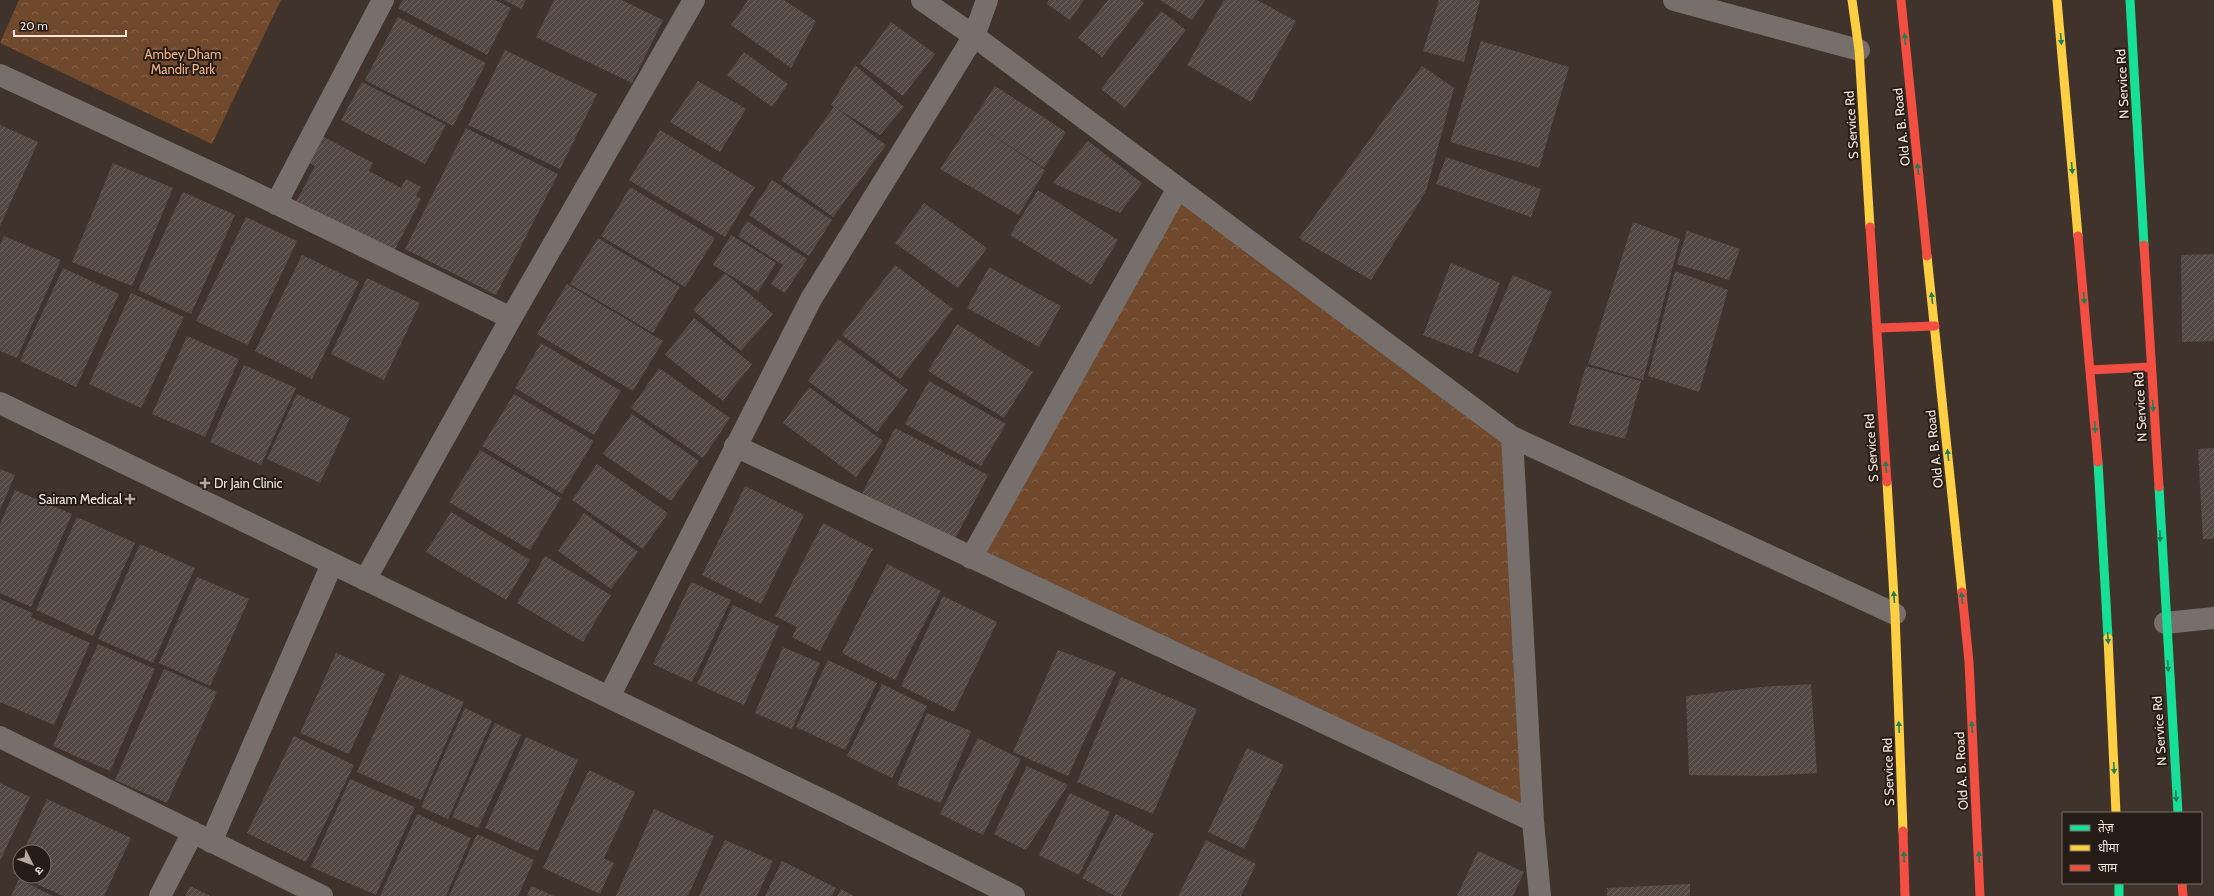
<svg xmlns="http://www.w3.org/2000/svg" width="2214" height="896" font-family="Cabin,'Noto Sans Devanagari',sans-serif">
	<defs>
		<pattern id="park-crowns" width="20" height="18" patternUnits="userSpaceOnUse"><rect width="20" height="18" fill="#70482c"/><path d="M2 6a3 3 0 1 1 6 0M12 15a3 3 0 1 1 6 0" fill="none" stroke="#85624a"/></pattern>
		<pattern id="building-hatch" width="6" height="6" patternUnits="userSpaceOnUse"><rect width="6" height="6" fill="#534942"/><path d="M-1 1l2-2M0 6l6-6M5 7l2-2" fill="none" stroke="#6c635d"/></pattern>
	</defs>
	<rect width="100%" height="100%" fill="#40332b"/>
	<path fill="url(#park-crowns)" d="M19,0H281L212,144L0,43Z
		M1178,188L1512,437L1533,821L971,558Z"/>
	<path fill="url(#building-hatch)" d="M403,0H495L511,8L487,55L398,8Z
		M504,0H526L521,9Z
		M554,0H622L663,20L632,83L536,37Z
		M748,0H784L816,21L791,68L731,25Z
		M1049,0H1084L1070,20L1047,4Z
		M1108,0H1140L1144,3L1102,57L1078,38Z
		M1160,0H1205L1192,20Z
		M1224,0H1257L1296,21L1251,102L1187,65Z
		M1439,0H1480L1464,62L1423,51Z
		M1161,11L1186,30L1125,108L1101,89Z
		M398,17L486,63L453,126L365,80Z
		M891,22L935,54L903,96L860,64Z
		M1481,41L1569,67L1539,168L1450,142Z
		M505,50L597,94L560,169L468,125Z
		M744,52L788,84L772,107L727,75Z
		M855,65L904,107L880,135L836,108L886,145L833,217L781,180L834,107L831,105Z
		M1422,66L1454,88L1426,191L1371,280L1299,238Z
		M698,81L746,109L720,152L670,122Z
		M362,82L446,125L425,164L341,120Z
		M995,86L1066,132L1044,168L975,124L1045,170L1019,215L940,169Z
		M0,125L38,142L0,226Z
		M466,128L558,174L496,295L405,249Z
		M660,130L755,187L725,237L629,180Z
		M322,136L373,163L369,171L401,188L406,179L421,187L416,196L421,199L392,255L295,204L315,166L308,162Z
		M1088,141L1142,183L1120,213L1053,183Z
		M1446,157L1541,189L1531,217L1436,184Z
		M113,163L173,188L132,286L72,262Z
		M772,180L832,220L809,256L749,215Z
		M630,187L715,238L685,287L601,236Z
		M1038,190L1118,240L1091,285L1010,235Z
		M183,192L235,215L191,314L138,290Z
		M924,203L987,248L958,288L895,243Z
		M246,217L297,241L248,345L196,321Z
		M747,221L807,259L785,293L771,284L783,265L738,236Z
		M1633,222L1680,239L1643,380L1588,364Z
		M1687,231L1740,249L1729,280L1677,264Z
		M731,235L776,263L758,292L713,265Z
		M4,236L61,260L17,358L0,351V245Z
		M598,238L680,287L653,333L570,284Z
		M2214,254V341L2182,342L2181,255Z
		M302,255L359,282L312,379L255,351Z
		M1451,263L1500,283L1472,354L1423,335Z
		M895,265L953,309L900,379L842,335Z
		M989,267L1061,306L1039,347L967,308Z
		M63,268L119,294L76,387L20,361Z
		M1675,271L1728,290L1699,392L1648,376Z
		M725,273L773,314L741,351L693,310Z
		M1513,275L1552,292L1518,373L1478,356Z
		M367,278L420,303L384,380L331,354Z
		M567,284L663,341L633,391L537,334Z
		M131,293L184,317L141,408L89,384Z
		M694,318L752,364L723,401L665,355Z
		M957,324L1033,372L1004,418L928,371Z
		M187,336L239,359L205,437L152,414Z
		M838,339L908,390L877,432L808,381Z
		M541,343L621,391L594,435L515,388Z
		M244,365L296,388L261,465L210,442Z
		M1586,366L1641,381L1625,439L1569,424Z
		M659,368L730,418L703,458L631,408Z
		M929,381L1006,424L981,466L905,424Z
		M809,387L883,441L856,477L783,423Z
		M297,394L350,418L320,483L267,459Z
		M514,394L594,441L562,494L482,446Z
		M632,414L699,461L671,501L603,454Z
		M895,428L988,475L954,541L862,494Z
		M2214,448V539H2203L2198,449Z
		M480,450L561,498L530,550L449,502Z
		M597,464L668,513L643,549L572,500Z
		M0,469L15,475L0,510Z
		M745,486L804,515L761,604L702,575Z
		M15,490L72,514L31,607L0,593V524Z
		M451,512L530,560L506,600L426,552Z
		M584,513L638,552L611,589L558,551Z
		M77,517L135,543L93,636L36,610Z
		M823,523L873,549L820,651L792,637L797,627L775,616Z
		M140,544L195,568L153,663L98,639Z
		M545,556L611,595L583,642L517,603Z
		M887,564L941,591L895,680L842,653Z
		M197,577L249,599L210,686L159,663Z
		M691,582L731,600L692,682L653,664Z
		M943,596L997,622L954,712L901,686Z
		M0,599L33,613L31,617L90,643L54,725L0,702Z
		M733,605L779,626L744,705L697,684Z
		M98,644L155,669L110,771L53,746Z
		M783,647L820,663L792,729L755,713Z
		M1058,650L1116,672L1068,776L1013,752Z
		M336,653L385,674L349,754L300,733Z
		M828,660L877,683L845,750L796,727Z
		M164,669L217,692L167,803L115,780Z
		M400,674L464,702L421,800L357,772Z
		M1121,677L1197,709L1153,814L1077,782Z
		M882,684L927,706L892,778L847,756Z
		M1811,684L1817,773L1765,776L1689,775L1686,696L1760,687L1764,746L1760,687Z
		M465,708L492,721L448,819L421,807Z
		M927,713L971,731L941,803L897,785Z
		M495,723L521,735L478,828L452,817Z
		M294,736L354,765L306,862L247,833Z
		M526,737L578,760L538,851L485,828Z
		M978,738L1021,759L983,835L940,814Z
		M1247,748L1284,765L1244,849L1208,832Z
		M1027,766L1068,785L1026,850L994,834Z
		M589,770L635,792L604,858L614,863L600,894L543,868Z
		M350,779L415,807L376,895L311,867Z
		M0,783L30,797L0,861Z
		M1070,793L1110,812L1079,875L1039,855Z
		M47,799L131,838L104,896H63L13,873L20,858V876H44V852H23Z
		M654,809L714,836L688,896H616Z
		M417,814L471,838L446,896H380Z
		M1116,814L1154,834L1121,896H1115L1082,878Z
		M477,834L534,860L518,896H449Z
		M725,840L773,861L757,896H699Z
		M1206,840L1256,864L1241,896H1178Z
		M1478,851L1524,872L1513,896H1457Z
		M782,861L836,888L832,896H765Z
		M19,879L53,896H11Z
		M1690,884V896H1607V888Z
		M190,886L210,896H185Z
		M531,886L554,896H527Z
		M841,889L854,896H837Z"/>
	<g fill="none" stroke-linecap="round" stroke-linejoin="round">
		<path stroke="#766f6c" stroke-width="22" d="M987,0L974,36L1512,437L1895,614
			M1674,0L1859,50
			M0,75L238,185L511,318L694,0
			M276,204L383,0
			M0,403L828,803L1014,896
			M1512,437L1533,821
			M735,446L1533,821L1540,896
			M971,558L1178,188
			M365,580L511,318
			M2165,623L2214,618
			M609,697L811,299L974,36L922,0
			M0,737L322,896
			M211,842L332,564
			M160,896L193,832"/>
		<path stroke="#16e098" stroke-width="9" d="M2130,0L2144,245
			M2098,462L2108,638
			M2159,487L2178,813
			M2119,883V896"/>
		<path stroke="#ffcf43" stroke-width="9" d="M1852,0L1859,50L1870,227
			M2057,0L2078,236
			M1927,256L1962,592
			M1887,482L1895,614L1903,831
			M2108,638L2116,813"/>
		<path stroke="#f24e42" stroke-width="9" d="M1901,0L1927,256
			M1870,227L1887,482
			M2078,236L2098,462
			M2144,245L2159,487
			M1877,328L1935,326
			M2090,370L2151,367
			M1962,592L1969,662L1980,896
			M1903,831L1905,896
			M2182,883L2183,896"/>
	</g>
	<defs><path id="oneway-solid" d="M-6-.8H1V-3.2L6.5 0L1 3.2V.8H-6Z"/></defs>
	<g fill="#1e7e57">
		<use href="#oneway-solid" transform="translate(1905 39) rotate(-96)"/>
		<use href="#oneway-solid" transform="translate(2061 39) rotate(85)"/>
		<use href="#oneway-solid" transform="translate(2072 168) rotate(85)"/>
		<use href="#oneway-solid" transform="translate(1918 169) rotate(-96)"/>
		<use href="#oneway-solid" transform="translate(1932 298) rotate(-96)"/>
		<use href="#oneway-solid" transform="translate(2084 298) rotate(85)"/>
		<use href="#oneway-solid" transform="translate(2153 406) rotate(87)"/>
		<use href="#oneway-solid" transform="translate(2095 427) rotate(85)"/>
		<use href="#oneway-solid" transform="translate(1948 455) rotate(-96)"/>
		<use href="#oneway-solid" transform="translate(1886 467) rotate(-94)"/>
		<use href="#oneway-solid" transform="translate(2160 536) rotate(87)"/>
		<use href="#oneway-solid" transform="translate(1894 597) rotate(-94)"/>
		<use href="#oneway-solid" transform="translate(1962 598) rotate(-96)"/>
		<use href="#oneway-solid" transform="translate(2108 638) rotate(87)"/>
		<use href="#oneway-solid" transform="translate(2168 666) rotate(86)"/>
		<use href="#oneway-solid" transform="translate(1899 727) rotate(-92)"/>
		<use href="#oneway-solid" transform="translate(1972 727) rotate(-93)"/>
		<use href="#oneway-solid" transform="translate(2114 768) rotate(87)"/>
		<use href="#oneway-solid" transform="translate(2176 796) rotate(86)"/>
		<use href="#oneway-solid" transform="translate(1904 857) rotate(-92)"/>
		<use href="#oneway-solid" transform="translate(1979 857) rotate(-93)"/>
	</g>
	<g fill="#b6a79f" stroke="#261c16" stroke-width="1.5">
		<path d="M203 477h4v4h4v4h-4v4h-4v-4h-4v-4h4z"/>
		<path d="M128 493h4v4h4v4h-4v4h-4v-4h-4v-4h4z"/>
	</g>
	<g text-anchor="middle" dominant-baseline="central" stroke-width="4" stroke-linejoin="round" paint-order="stroke">
		<g font-size="13" fill="#f1b187" stroke="#261c16">
			<text x="183" y="54">Ambey Dham<tspan x="183" dy="15">Mandir Park</tspan></text>
		</g>
		<g font-size="13" fill="#f5e6dd" stroke="#261c16">
			<text transform="translate(2122 84) rotate(-93)">N Service Rd</text>
			<text transform="translate(1851 125) rotate(-94)">S Service Rd</text>
			<text transform="translate(1901 127) rotate(-96)">Old A. B. Road</text>
			<text transform="translate(2140 407) rotate(-93)">N Service Rd</text>
			<text transform="translate(1871 448) rotate(-94)">S Service Rd</text>
			<text transform="translate(1934 449) rotate(-96)">Old A. B. Road</text>
			<text transform="translate(2159 731) rotate(-94)">N Service Rd</text>
			<text transform="translate(1961 771) rotate(-93)">Old A. B. Road</text>
			<text transform="translate(1888 772) rotate(-92)">S Service Rd</text>
		</g>
		<g font-size="13" fill="#f5e6dd" stroke="#261c16" text-anchor="start">
			<text x="214" y="483">Dr Jain Clinic</text>
			<text x="122" y="499" text-anchor="end">Sairam Medical</text>
		</g>
	</g>
	<rect x="2062" y="812" width="140" height="72" fill="#261c16" stroke="#796d66"/>
	<rect x="2070" y="825" width="20" height="6" fill="#16e098" stroke="#796d66"/>
	<text x="2098" y="832" font-size="12" fill="#f5e6dd">तेज़</text>
	<rect x="2070" y="845" width="20" height="6" fill="#ffcf43" stroke="#796d66"/>
	<text x="2098" y="852" font-size="12" fill="#f5e6dd">धीमा</text>
	<rect x="2070" y="865" width="20" height="6" fill="#f24e42" stroke="#796d66"/>
	<text x="2098" y="872" font-size="12" fill="#f5e6dd">जाम</text>
	<g transform="translate(32 864) rotate(132)"><circle r="19" fill="#261c16" stroke="#796d66"/>
	<path d="M0-3L7 15L0 10L-7 15Z" fill="#b6a79f"/>
	<text y="-6" font-size="11" font-weight="bold" text-anchor="middle" fill="#f5e6dd">उ</text>
	</g>
	<path d="M14 30v6h112v-6" fill="none" stroke="#f5e6dd" stroke-width="2"/>
	<text x="20" y="30" font-size="12" fill="#f5e6dd" stroke="#261c16" stroke-width="3" paint-order="stroke">20 m</text>
</svg>
